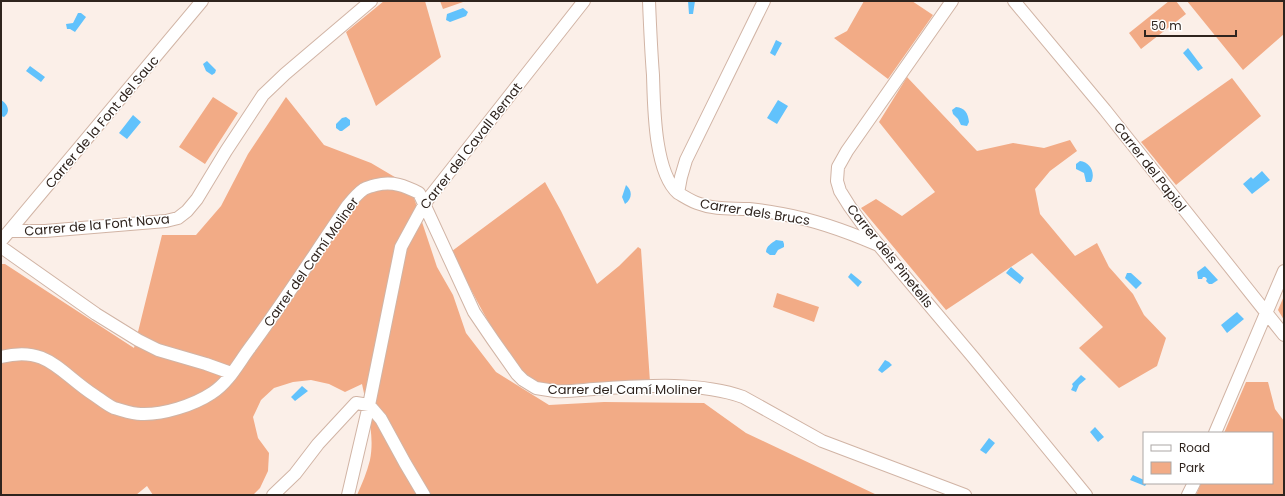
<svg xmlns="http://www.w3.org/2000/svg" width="1285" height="496" font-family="Poppins,sans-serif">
	<rect width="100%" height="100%" fill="#fbefe8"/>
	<path fill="#f2ab86" d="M384,1H425L441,57L376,106L346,32Z
		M440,1H466L443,9Z
		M864,1H912L933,15L888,79L834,38L847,31Z
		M1169,1H1176L1186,14L1141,49L1129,33Z
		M1187,1H1284V34L1243,70Z
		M907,77L977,151L1013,143L1044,148L1070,140L1077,151L1050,171L1035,189L1040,214L1075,256L1097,243L1109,267L1133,294L1144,315L1166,338L1157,366L1119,388L1079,348L1103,327L1032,253L946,310L861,208L876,199L902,216L935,192L879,122Z
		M1232,78L1261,116L1176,185L1141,142Z
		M213,97L238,113L205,164L179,147Z
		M286,97L324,145L371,163L410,186L437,267L453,295L466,333L496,372L549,405L604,402L704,403L746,433L877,495H357C362,484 367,472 370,460C375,435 367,408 362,384L345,392L329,384L311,380L293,382L274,388L261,400L253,417L258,438L269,453L268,471L260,488L253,495H153L147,486L136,495H1V264H5L134,348L162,235H196L221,206L248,154Z
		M545,182L561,211L597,284L619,266L638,247L641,249L650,382L575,384C561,388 542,386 530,378C519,371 512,358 505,348C484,317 468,284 452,251Z
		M777,293L819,307L814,322L773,307Z
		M1284,296V320L1278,310Z
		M1246,382H1268L1275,409L1284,421V495H1196L1201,483H1272V433H1224Z"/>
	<path fill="#61c2fc" d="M688,1H695L693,14H689Z
		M463,8L468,12L466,16L450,22L446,20L447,14Z
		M78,13H81L86,17L75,32L70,29H67L66,24L73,23Z
		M776,40L782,43L775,56L770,53Z
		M1188,48L1203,68L1198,71L1183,53Z
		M207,61L216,70L215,73L212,75L206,71L203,64Z
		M30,66L45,77L41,82L26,71Z
		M1,100C8,104 11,112 4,117L1,116Z
		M778,100L788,106L777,124L767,118Z
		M956,107C965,108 968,113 969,122L967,126L961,125L958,119L953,114L952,110Z
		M133,115L141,122L127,139L119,133Z
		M346,117L350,120V125L342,131H340L336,128V124L342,118Z
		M1080,161C1090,162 1096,173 1091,182H1086L1084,173L1076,169V164Z
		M1262,171L1270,180L1252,194L1243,184L1251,177L1253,179Z
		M626,185C633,191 632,199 625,204L622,197Z
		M776,240L783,241L784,244V247L778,250L775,255H770L766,252C766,246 772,243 776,240Z
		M1205,266L1218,280L1212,284H1209L1206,281L1207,279L1205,277H1203L1202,279H1198L1197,272Z
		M1011,267L1024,278L1020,284L1006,273Z
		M851,273L862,282L858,287L848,277Z
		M1127,273H1131L1142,283L1136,289L1125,278Z
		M1237,312L1244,319L1227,333L1221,325Z
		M885,360L889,362L892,365L882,373L878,370Z
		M1081,375L1086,379L1079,385L1076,392L1071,390L1073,386L1072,384Z
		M302,386L308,391L295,401L291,397Z
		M1095,427L1104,437L1098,442L1090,432Z
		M989,438L995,443L986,454L980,450Z
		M1133,475L1144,480V483H1147L1145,486L1130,480Z"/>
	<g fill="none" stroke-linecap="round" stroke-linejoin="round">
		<defs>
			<path id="street" d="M649,1C650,26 651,50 653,75C654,105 654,172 678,193L681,177L686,160L764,1
				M952,1L847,151L838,167L837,181L840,191L850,207L871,236L973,357L1086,495
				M1014,1L1105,110L1284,335
				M678,193C685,197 692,202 700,204C715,210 732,208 749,209C760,210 771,212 782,214C815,220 846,231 876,244
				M11,231H45L166,221L178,218L187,211L197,199L226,151L263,95L285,74L371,1
				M1,241L202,1
				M1,247L96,314L138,340L158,350L206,364L231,373
				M1,357C47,345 59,372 94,395C100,399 107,405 114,408C122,410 133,414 141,414C163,415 194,405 212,393C228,383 238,364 249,349C284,302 315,253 348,205C353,199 358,193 364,189C368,187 372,186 376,185C393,181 405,186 419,193L474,312L493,340L517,374L523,380L536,388L555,391C568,392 581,390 594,389C641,386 699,381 743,397L822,441L965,495
				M1215,433L1284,271
				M273,495L295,474L318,444L356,403L369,405L381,419L405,463L424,495
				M348,495L369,405L401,247L425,203L584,1
				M1188,495L1194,483"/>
		</defs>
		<use href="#street" stroke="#d1b4a5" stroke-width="14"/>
		<use href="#street" stroke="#fff" stroke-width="12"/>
	</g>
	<g text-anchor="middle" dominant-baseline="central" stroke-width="3" stroke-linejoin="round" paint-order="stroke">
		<g font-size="13" fill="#2f241e" stroke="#fff">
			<text transform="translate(102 122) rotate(-50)">Carrer de la Font del Sauc</text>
			<text transform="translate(471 146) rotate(-52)">Carrer del Cavall Bernat</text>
			<text transform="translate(1150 167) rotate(52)">Carrer del Papiol</text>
			<text transform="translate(755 212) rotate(9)">Carrer dels Brucs</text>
			<text transform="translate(97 225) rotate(-5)">Carrer de la Font Nova</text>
			<text transform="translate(890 256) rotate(51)">Carrer dels Pinetells</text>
			<text transform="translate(311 262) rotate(-55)">Carrer del Camí Moliner</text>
			<text x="625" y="389">Carrer del Camí Moliner</text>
		</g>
	</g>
	<rect width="1285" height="496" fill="none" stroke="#2f241e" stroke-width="4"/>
	<rect x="1143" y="432" width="130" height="52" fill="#ffffff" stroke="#aca7a5"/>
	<rect x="1151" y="445" width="20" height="6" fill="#ffffff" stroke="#aca7a5"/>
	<text x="1179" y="452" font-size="12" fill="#2f241e">Road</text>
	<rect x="1151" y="462" width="20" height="12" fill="#f2ab86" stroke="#aca7a5"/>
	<text x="1179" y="472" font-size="12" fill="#2f241e">Park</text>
	<path d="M1145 30v6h91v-6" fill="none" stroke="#2f241e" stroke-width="2"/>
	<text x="1151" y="30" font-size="12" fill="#2f241e" stroke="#ffffff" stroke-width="3" paint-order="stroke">50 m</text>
</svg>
